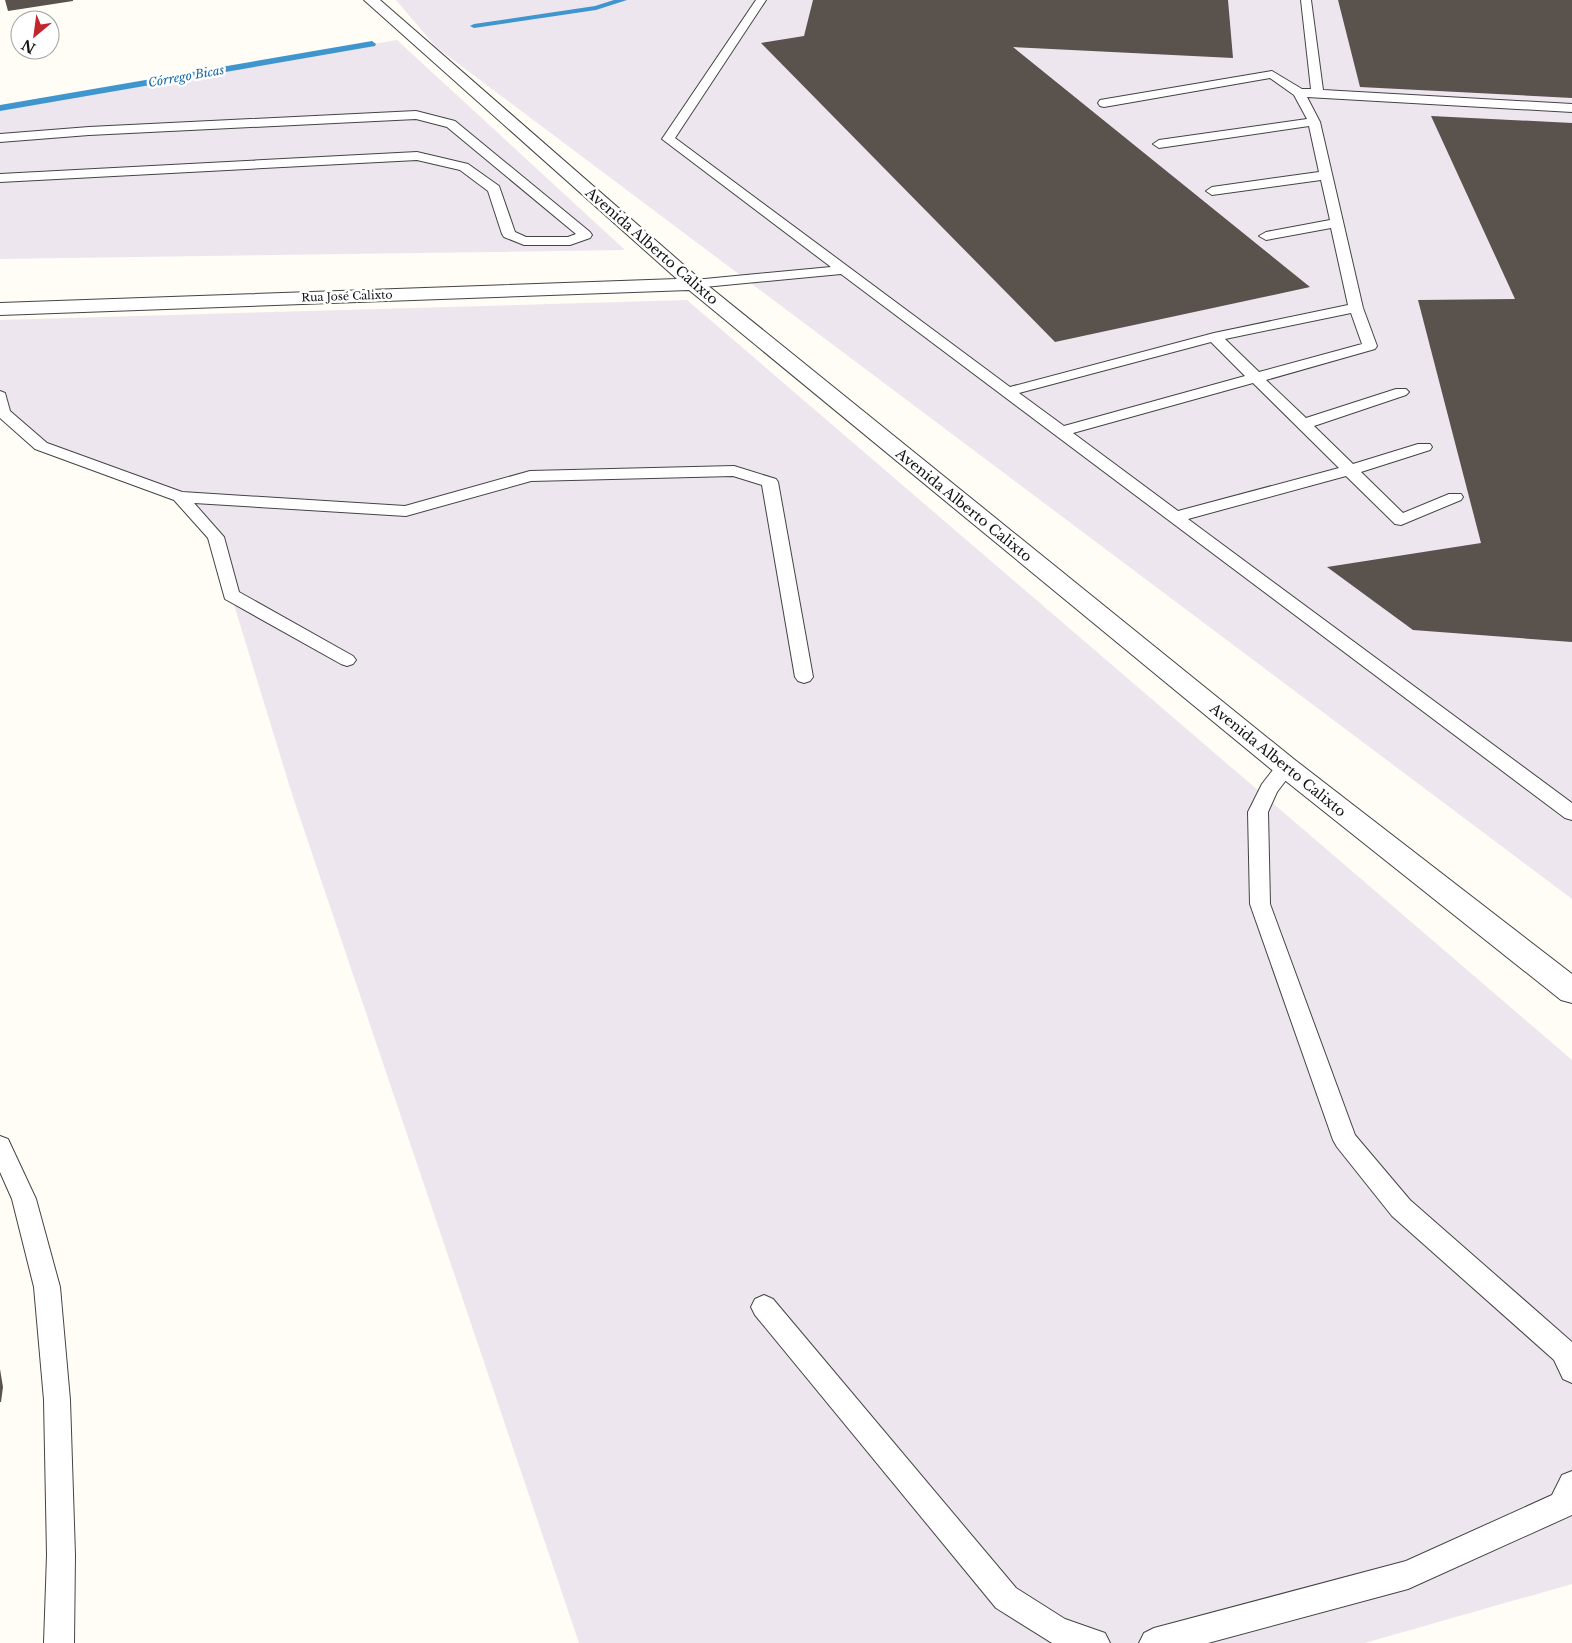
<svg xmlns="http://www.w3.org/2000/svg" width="1572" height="1643" font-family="'Libre Baskerville',serif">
	<rect width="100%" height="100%" fill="#fffdf5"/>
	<path fill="#eee6ef" d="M396,0H1572V899L436,47Z
		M397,40L625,250L0,259V108Z
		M687,300L1572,1060V1584L1365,1643H579L292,794L231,595L216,537L179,497L41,446L3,413L0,396V320Z"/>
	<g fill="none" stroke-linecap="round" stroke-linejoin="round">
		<path fill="#3f96cf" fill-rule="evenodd" d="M614,0H627L596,10L474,28L470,26L474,24L595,6Z
			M372,41L376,44L375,46L0,111V105Z"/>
	</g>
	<path fill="#5a524d" d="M5,0H73V1L8,11Z
		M813,0H1228L1233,58L1013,47L1310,287L1055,342L761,43L804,36Z
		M1338,0H1572V98L1360,87Z
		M1431,116L1572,123V642L1413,630L1327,567L1481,543L1418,300L1515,299Z
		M0,1369L3,1387L1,1402H0Z"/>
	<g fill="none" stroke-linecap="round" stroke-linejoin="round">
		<defs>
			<path id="service" d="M756,0H766L675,138L1010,387L1214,333L1348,305L1331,228L1266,240L1259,236L1266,232L1330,220L1321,180L1212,195L1206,191L1212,187L1319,172L1309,126L1159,148L1153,144L1159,140L1307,119L1294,95L1270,78L1104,107L1100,106L1098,103L1100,100L1272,71L1302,89H1311L1301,0H1311L1323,90L1572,104V112L1307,97L1320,122L1363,308L1377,346L1375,349L1266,380L1306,418L1396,389H1406L1409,392L1406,395L1314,426L1353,464L1418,444H1430L1432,447L1430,450L1361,472L1403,513L1449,494H1461L1463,497L1461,500L1401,525L1395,524L1346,476L1188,519L1572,803V820L1565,818L841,274L694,288L689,287L687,284L689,281L694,280L831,267L662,139ZM1351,313L1362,344L1259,372L1225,339ZM1211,342L1245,376L1064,426L1019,393ZM1253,383L1339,468L1178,511L1073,433Z
				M416,111L455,121L590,232L592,235L590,238L570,245H524L504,237L502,234L488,191L460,170L417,160L0,182V174L417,152L468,164L499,186L515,232L526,237H568L576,234L447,127L416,119L89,135L0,142V134L89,127Z
				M0,391L5,393L10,411L47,443L182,492L405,506L530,471L734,466L776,479L778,482L813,677L810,681L804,683L798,681L795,677L762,485L733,476L531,481L406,516L194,503L224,537L239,592L353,656L356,660L353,664L347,666L341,664L225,599L208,538L174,500L35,449L0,418Z
				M1286,760L1293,762L1296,767L1277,792L1268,812L1270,904L1355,1135L1410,1200L1572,1342V1383L1563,1379L1554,1360L1392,1216L1337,1147L1333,1140L1250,904L1248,812L1262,784L1279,762Z
				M0,1136L8,1139L36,1199L60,1287L70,1400L75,1555L74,1643H44L47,1555L44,1400L34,1287L12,1199L0,1172Z
				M764,1295L773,1299L1016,1588L1065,1619L1105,1633L1110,1643H1052L996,1608L755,1315L751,1307L755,1299Z
				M1572,1471V1515L1408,1589L1208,1643H1139L1144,1633L1154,1628L1406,1561L1552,1495L1562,1475Z"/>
			<path id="tertiary" d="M364,0H380L701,280L1295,760L1572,974V1003L1561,1000L1277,774L689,290L0,315V303L677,279Z"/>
		</defs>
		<use href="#service" stroke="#444" stroke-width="2"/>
		<use href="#tertiary" stroke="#444" stroke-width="2"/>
		<use href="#service" fill="#fff" fill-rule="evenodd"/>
		<use href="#tertiary" fill="#fff" fill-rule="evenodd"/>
	</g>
	<g text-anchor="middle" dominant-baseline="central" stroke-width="5" stroke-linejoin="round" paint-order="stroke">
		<g font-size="11" fill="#111" stroke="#fff">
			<text transform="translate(347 296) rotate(-2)">Rua José Calixto</text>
		</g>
		<g font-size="12" font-style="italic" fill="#1768a6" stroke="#fff">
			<text transform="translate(186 76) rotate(-10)">Córrego Bicas</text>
		</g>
		<g font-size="14" fill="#111" stroke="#fff">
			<text transform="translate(652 246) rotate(41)">Avenida Alberto Calixto</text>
			<text transform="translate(964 505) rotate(39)">Avenida Alberto Calixto</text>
			<text transform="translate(1278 760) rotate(39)">Avenida Alberto Calixto</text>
		</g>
	</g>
	<g transform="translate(35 35) rotate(209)"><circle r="24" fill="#ffffff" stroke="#a0a0a0"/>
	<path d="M0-4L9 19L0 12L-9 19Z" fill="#c4262e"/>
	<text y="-8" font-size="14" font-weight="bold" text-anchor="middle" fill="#111111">N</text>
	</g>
</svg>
